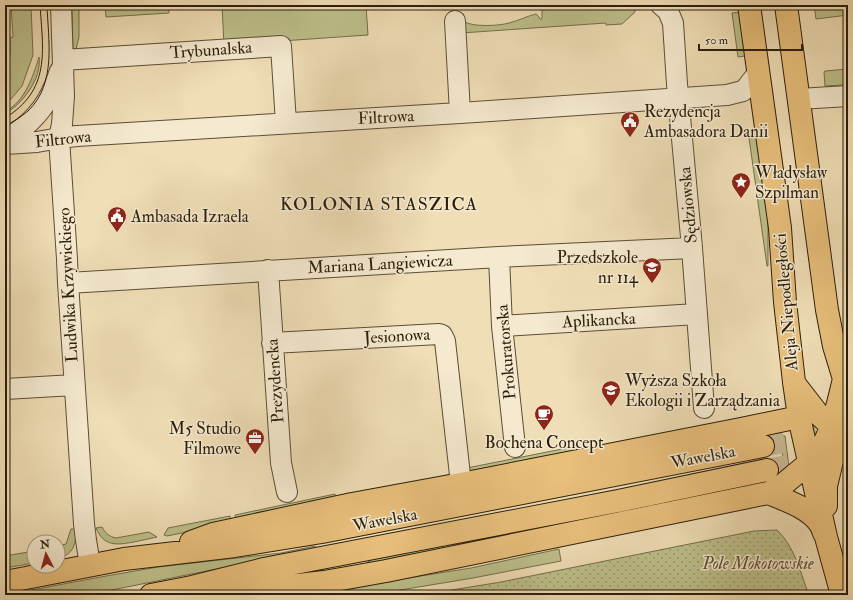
<svg xmlns="http://www.w3.org/2000/svg" width="853" height="600" font-family="'IM FELL Double Pica',serif">
	<defs>
		<pattern id="park-dots" width="8" height="8" patternUnits="userSpaceOnUse"><rect width="8" height="8" fill="#bdc08b"/><path d="M2 2h.1M6 6h.1" fill="none" stroke="#9a9b70" stroke-width="1.8" stroke-linecap="round"/></pattern>
	</defs>
	<rect width="100%" height="100%" fill="#f0deb6"/>
	<filter id="stains"><feTurbulence type="fractalNoise" baseFrequency=".005" numOctaves="4"/><feColorMatrix values="0 0 0 0 .2 0 0 0 0 .09 0 0 0 0 .02 0 0 0 .5 -.17"/></filter>
	<radialGradient id="worn" r=".72"><stop offset=".6" stop-color="#630" stop-opacity="0"/><stop offset="1" stop-color="#630" stop-opacity=".3"/></radialGradient>
	<path fill="#bdc08b" stroke="#746f4b" d="M11,5H31L33,55L22,86L5,106V57H8L10,54V38L13,37Z
		M72,5H79V37L75,54H73Z
		M105,5H169V13L106,17Z
		M222,5H366L368,35L224,45Z
		M542,5H634L635,12L622,24L606,25V23L461,33L465,22C473,27 499,26 509,23C518,21 527,16 536,14L539,17L540,19H542Z
		M814,5H848V15L816,19Z
		M740,12L745,56L738,57L732,13Z
		M39,57C42,79 23,103 5,114V112C25,101 33,77 39,57Z
		M848,69V75H844V85L825,86L824,72L825,71Z
		M757,137L768,216V266H767L749,138Z
		M774,434L785,436L789,467L782,473L779,458L783,457L782,452H777Z
		M577,446L578,451L464,476L467,468Z
		M335,494L336,502L236,522L235,515Z
		M646,506V507L363,565L371,560L381,557Z
		M230,516L231,523L167,536L164,535L168,528Z
		M102,527C105,533 110,537 116,538L149,532L157,537C149,539 142,540 134,542C117,545 104,547 96,528Z
		M71,529H76C76,543 74,555 58,558V546L66,544Z
		M315,546L316,549L87,595H5L106,576L158,567L281,553Z
		M559,549L561,561L473,578L370,595H302L471,568Z
		M34,551V563L5,568V556Z"/>
	<path fill="url(#park-dots)" stroke="#746f4b" d="M777,530C795,547 800,572 809,595H421L501,582L754,531Z"/>
	<g fill="none" stroke-linecap="round" stroke-linejoin="round">
		<path stroke="#c9b894" stroke-width="22" stroke-dasharray="22 11" stroke-linecap="butt" d="M763,446L845,429
			M767,470L818,460"/>
		<defs>
			<path id="minor" d="M61,5L64,96L62,124L59,138L67,259L68,283L84,524L86,540L90,565
				M661,5L668,11L673,23L677,84L692,248L704,408
				M455,21L460,113
				M63,60L281,46L286,123
				M799,99L848,96
				M5,139C12,136 18,132 24,127C43,111 52,95 60,71
				M5,144L37,142L59,138L77,136L460,113L727,95L743,91L747,87L758,73
				M499,257L502,326L515,447
				M268,270L281,463L287,492
				M68,283L499,257L692,248
				M502,326L697,314
				M272,343L439,334L442,335L445,341L461,484
				M5,389L74,385"/>
			<path id="major" d="M749,5L780,228L785,302L794,382L799,417L826,537L842,595
				M786,5L827,310L834,346L848,392
				M794,383L818,414L841,435
				M768,493C785,500 810,508 820,524C822,527 823,530 824,533
				M826,506V486L832,461L848,432
				M191,542L213,534L352,504L461,484L741,429L799,417
				M5,582L124,559L235,546L322,532L763,446
				M192,587L238,591L282,587L324,582L386,571L768,493L779,488L809,463C831,443 837,407 844,379
				M151,595L192,587L264,569L618,501L767,470"/>
		</defs>
		<use href="#minor" stroke="#5c4e36" stroke-width="22"/>
		<use href="#major" stroke="#2b1e0b" stroke-width="24"/>
		<use href="#minor" stroke="#f5ead0" stroke-width="20"/>
		<use href="#major" stroke="#e8bf7b" stroke-width="22"/>
		<path stroke="#2b1e0b" stroke-width="1" d="M5,118C51,90 43,51 40,5
			M5,126C13,122 21,117 28,111C57,83 48,40 47,5"/>
	</g>
	<defs>
		<symbol id="civic-pin" viewBox="-11 -11 22 30"><path d="M0 17L-7.5 6A9.5 9.5 0 1 1 7.5 6Z" fill="#8f2418" stroke="#f5ead0"/><path d="M-.6-6.5H3V-4.5H.6V-3L4-1V1h2V6H-6V1h2V-1L-.6-3ZM-1.2 2.5V6h2.4V2.5Z" fill="#fff"/></symbol>
		<symbol id="sight-pin" viewBox="-11 -11 22 30"><path d="M0 17L-7.5 6A9.5 9.5 0 1 1 7.5 6Z" fill="#8f2418" stroke="#f5ead0"/><path d="M0-6L1.8-2.2L6-1.7L2.9 1.2L3.7 5.4L0 3.3L-3.7 5.4L-2.9 1.2L-6-1.7L-1.8-2.2Z" fill="#fff"/></symbol>
		<symbol id="school-pin" viewBox="-11 -11 22 30"><path d="M0 17L-7.5 6A9.5 9.5 0 1 1 7.5 6Z" fill="#8f2418" stroke="#f5ead0"/><path d="M0-5L7-2L0 1L-7-2ZM-4 1L0 2.5L4 1V4Q0 6-4 4Z" fill="#fff"/></symbol>
		<symbol id="university-pin" viewBox="-11 -11 22 30"><path d="M0 17L-7.5 6A9.5 9.5 0 1 1 7.5 6Z" fill="#8f2418" stroke="#f5ead0"/><path d="M0-5L7-2L0 1L-7-2ZM-4 1L0 2.5L4 1V4Q0 6-4 4Z" fill="#fff"/></symbol>
		<symbol id="cafe-pin" viewBox="-11 -11 22 30"><path d="M0 17L-7.5 6A9.5 9.5 0 1 1 7.5 6Z" fill="#8f2418" stroke="#f5ead0"/><path d="M-5.5-4.5H6V0H3Q3 3.5 0 3.5H-2.5Q-5.5 3.5-5.5 0ZM3-3.2v2h1.7v-2ZM-6 4.5H4V6H-6Z" fill="#fff"/></symbol>
		<symbol id="office-pin" viewBox="-11 -11 22 30"><path d="M0 17L-7.5 6A9.5 9.5 0 1 1 7.5 6Z" fill="#8f2418" stroke="#f5ead0"/><path d="M-6-3h4V-5.5h4V-3h4V5H-6ZM-1-4.5V-3h2v-1.5ZM-6 0V1H6V0Z" fill="#fff"/></symbol>
	</defs>
	<g fill-rule="evenodd">
		<use href="#civic-pin" x="619" y="110" width="22" height="30"/>
		<use href="#sight-pin" x="730" y="171" width="22" height="30"/>
		<use href="#civic-pin" x="106" y="205" width="22" height="30"/>
		<use href="#school-pin" x="641" y="256" width="22" height="30"/>
		<use href="#university-pin" x="600" y="379" width="22" height="30"/>
		<use href="#cafe-pin" x="533" y="403" width="22" height="30"/>
		<use href="#office-pin" x="244" y="427" width="22" height="30"/>
	</g>
	<g text-anchor="middle" dominant-baseline="central" stroke-width="3" stroke-linejoin="round" paint-order="stroke">
		<g font-size="17" fill="#2b1e0b" stroke="#f5ead0">
			<text transform="translate(211 50) rotate(-4)">Trybunalska</text>
			<text transform="translate(386 117) rotate(-3)">Filtrowa</text>
			<text transform="translate(63 139) rotate(-6)">Filtrowa</text>
			<text transform="translate(688 205) rotate(-95)">Sędziowska</text>
			<text transform="translate(380 264) rotate(-3)">Mariana Langiewicza</text>
			<text transform="translate(68 285) rotate(-93)">Ludwika Krzywickiego</text>
			<text transform="translate(786 302) rotate(-95)">Aleja Niepodległości</text>
			<text transform="translate(599 320) rotate(-3)">Aplikancka</text>
			<text transform="translate(397 336) rotate(-3)">Jesionowa</text>
			<text transform="translate(506 352) rotate(-95)">Prokuratorska</text>
			<text transform="translate(275 381) rotate(-94)">Prezydencka</text>
			<text transform="translate(703 457) rotate(-11)">Wawelska</text>
			<text transform="translate(385 520) rotate(-11)">Wawelska</text>
		</g>
		<g font-size="17" fill="#2b1e0b" stroke="#f5ead0" text-anchor="start">
			<text x="644" y="111">Rezydencja<tspan x="644" dy="20">Ambasadora Danii</tspan></text>
			<text x="755" y="172">Władysław<tspan x="755" dy="20">Szpilman</tspan></text>
			<text x="131" y="216">Ambasada Izraela</text>
			<text x="638" y="257" text-anchor="end">Przedszkole<tspan x="638" dy="20">nr 114</tspan></text>
			<text x="625" y="380">Wyższa Szkoła<tspan x="625" dy="20">Ekologii i Zarządzania</tspan></text>
			<text x="241" y="428" text-anchor="end">M5 Studio<tspan x="241" dy="20">Filmowe</tspan></text>
			<text x="544" y="442" text-anchor="middle">Bochena Concept</text>
		</g>
		<g font-size="17" font-style="italic" fill="#574f31" stroke="#f5ead0">
			<text x="758" y="563">Pole Mokotowskie</text>
		</g>
		<g font-size="18" letter-spacing="1" fill="#2b1e0b" stroke="#f5ead0">
			<text x="379" y="204">KOLONIA STASZICA</text>
		</g>
	</g>
	<rect width="853" height="600" fill="none" stroke="#f0deb6" stroke-width="20"/>
	<rect x="6" y="6" width="841" height="588" fill="none" stroke="#2b1e0b" stroke-width="2"/>
	<rect x="10" y="10" width="833" height="580" fill="none" stroke="#2b1e0b"/>
	<g transform="translate(46 554) rotate(354)"><circle r="19" fill="#f5ead0" stroke="#a49881"/>
	<path d="M0-3L7 15L0 10L-7 15Z" fill="#8f2418"/>
	<text y="-6" font-size="11" font-weight="bold" text-anchor="middle" fill="#2b1e0b">N</text>
	</g>
	<path d="M699 44v6h103v-6" fill="none" stroke="#2b1e0b" stroke-width="2"/>
	<text x="705" y="44" font-size="12" fill="#2b1e0b" stroke="#f5ead0" stroke-width="3" paint-order="stroke">50 m</text>
	<rect width="100%" height="100%" filter="url(#stains)"/>
	<rect width="100%" height="100%" fill="url(#worn)"/>
</svg>
